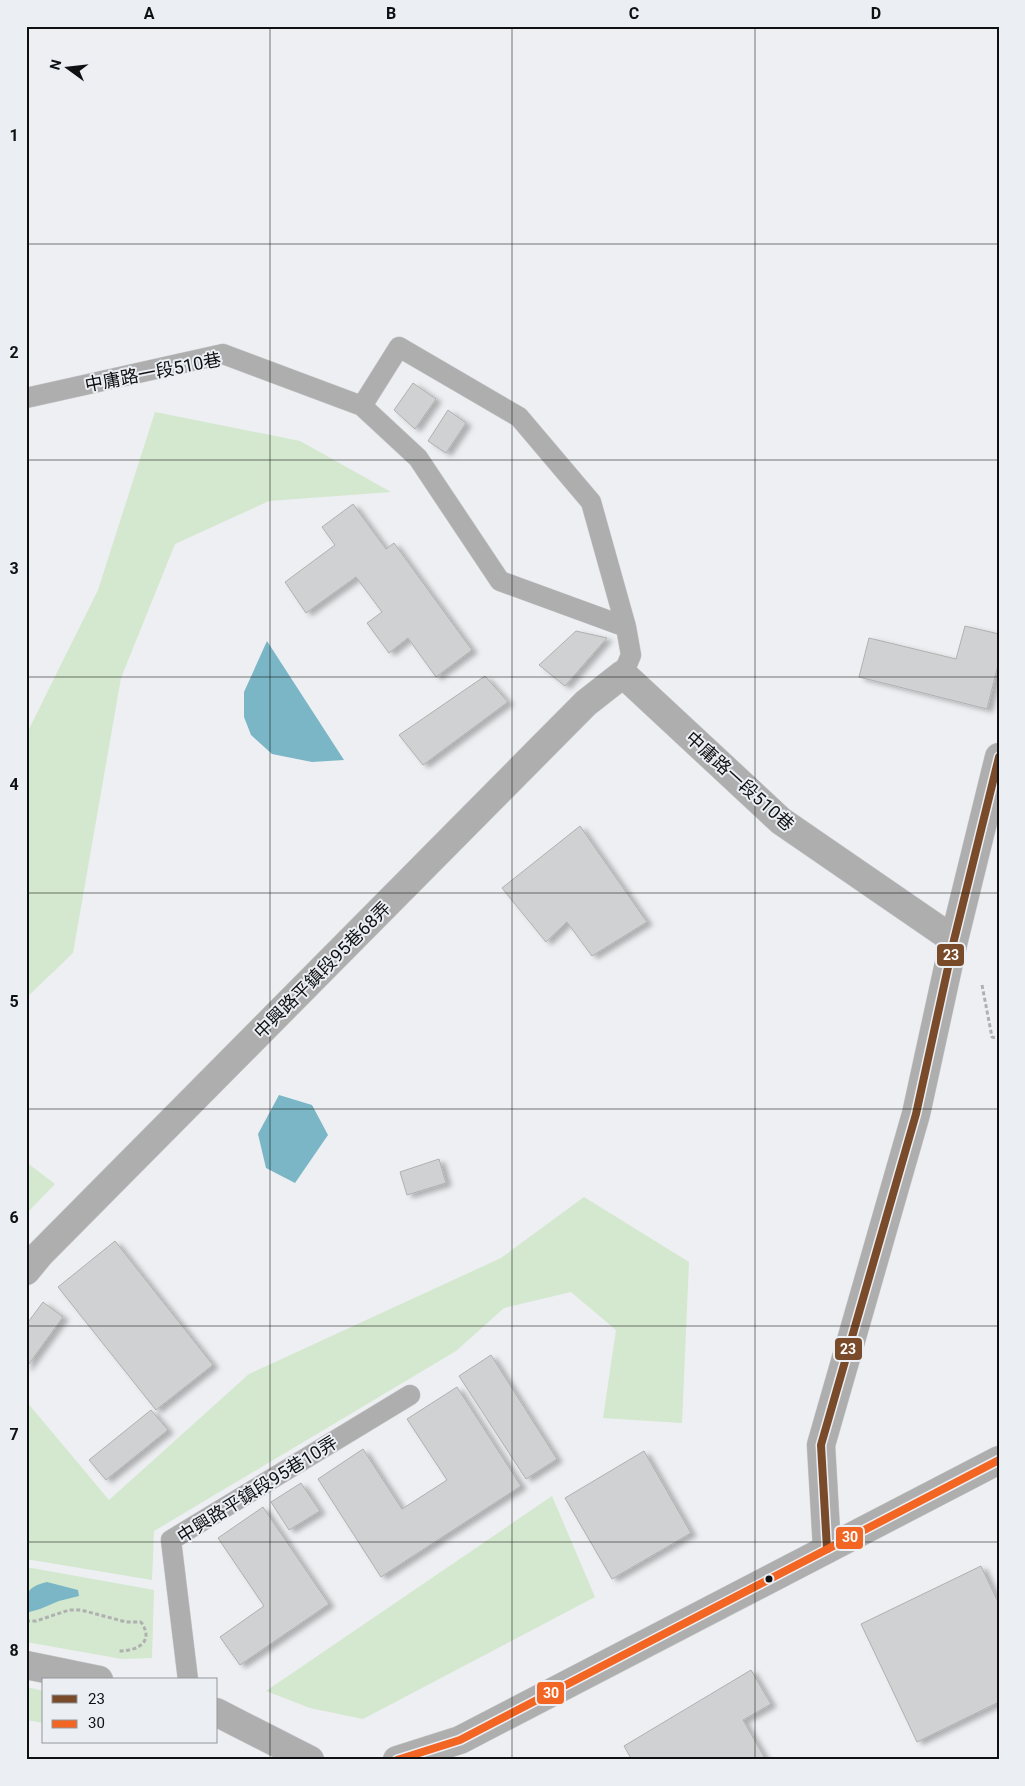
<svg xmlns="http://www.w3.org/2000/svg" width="1025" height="1786" font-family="Roboto,'Noto Sans TC',sans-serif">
	<defs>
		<filter id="shadow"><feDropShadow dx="5.5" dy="3" stdDeviation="2.5" flood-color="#0004"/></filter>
	</defs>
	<rect width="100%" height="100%" fill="#edeff2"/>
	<path fill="#d3e8ce" d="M155,412L300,441L391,492L269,501L175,544L121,678L73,953L26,998V735L98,590Z
		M26,1162L55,1184L26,1214Z
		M584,1197L689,1262L682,1423L603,1418L616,1330L571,1292L504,1308L456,1351L154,1531L152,1580L26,1559V1401L109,1500L249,1374L501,1258Z
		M552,1496L595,1597L363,1719L310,1708L266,1691Z
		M26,1567L154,1590L152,1658L122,1659L26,1642Z
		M26,1687L44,1691V1723L26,1720Z"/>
	<path fill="#7ab6c6" d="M267,641L344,760L312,762L272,754L251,735L244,717V692Z
		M279,1095L312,1105L328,1135L295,1183L266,1168L258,1134Z
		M47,1582L78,1590L79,1596L59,1601L40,1609L26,1613C26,1593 26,1587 47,1582Z"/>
	<path fill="#d0d1d2" stroke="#b0b0b1" filter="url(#shadow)" d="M413,383L436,399L415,429L394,410Z
		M448,410L466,423L446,453L428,441Z
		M353,504L386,549L394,543L472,650L436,677L408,638L389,653L367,623L382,612L356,577L306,613L285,582L335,545L322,527Z
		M965,626L999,634V661L987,709L859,677L869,638L956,659Z
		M576,631L607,638L565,686L539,665Z
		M485,676L508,702L423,765L399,735Z
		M580,826L647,922L592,956L567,922L546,942L502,888Z
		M439,1159L446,1183L407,1195L400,1172Z
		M115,1241L213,1365L156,1410L58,1287Z
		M43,1302L63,1317L26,1368V1325Z
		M491,1355L557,1459L526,1479L459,1376Z
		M457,1387L521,1486L381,1577L318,1479L363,1449L402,1509L447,1480L407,1419Z
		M151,1410L168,1430L106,1480L89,1460Z
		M644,1451L691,1533L612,1579L565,1498Z
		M301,1483L320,1511L289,1530L271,1502Z
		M263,1507L329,1604L240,1665L220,1637L264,1606L218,1538Z
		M981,1566L999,1604V1702L917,1742L861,1624Z
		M751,1670L771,1704L743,1720L766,1760H632L624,1746Z"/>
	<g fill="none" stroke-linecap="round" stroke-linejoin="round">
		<defs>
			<path id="service" d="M26,398L223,354L362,406L418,458L500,581L626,627L631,655L623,674
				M362,406L399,347L519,417L591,502L626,627
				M188,1680L171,1540L410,1395"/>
			<path id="minor" d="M26,1271L40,1254L586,703L623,674L781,821L954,940
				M827,1549L821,1445L916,1114L954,940L999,757
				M26,1665L99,1680
				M216,1712L310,1760"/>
			<path id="tertiary" d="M397,1760L460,1740L999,1460"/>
		</defs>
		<use href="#service" stroke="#cacbcd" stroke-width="21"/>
		<use href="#minor" stroke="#cacbcd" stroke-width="29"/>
		<use href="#tertiary" stroke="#cacbcd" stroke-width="29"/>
		<path stroke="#b0b0b1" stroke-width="3" stroke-dasharray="4 2.5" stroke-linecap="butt" d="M982,985L992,1037L999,1039
			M26,1621H36L69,1610H81L126,1622H141C155,1642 137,1651 119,1651"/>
		<use href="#service" stroke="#afaeaf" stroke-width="20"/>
		<use href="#minor" stroke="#afaeaf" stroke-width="28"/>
		<use href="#tertiary" stroke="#afaeaf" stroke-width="28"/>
		<defs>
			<path id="bus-1" d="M827,1549L821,1445L916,1114L954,940L999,757"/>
			<path id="bus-2" d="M397,1760L460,1740L999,1460"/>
		</defs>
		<use href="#bus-1" stroke="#ebeff4" stroke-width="11"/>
		<use href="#bus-2" stroke="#ebeff4" stroke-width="11"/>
		<use href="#bus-1" stroke="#7a4b2a" stroke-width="8"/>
		<use href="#bus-2" stroke="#f26522" stroke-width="8"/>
	</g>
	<path fill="none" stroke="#0f1011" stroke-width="1" stroke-opacity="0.55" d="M270,26V1760M512,26V1760M755,26V1760M26,244H999M26,460H999M26,677H999M26,893H999M26,1109H999M26,1326H999M26,1542H999"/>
	<circle fill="#0f1011" stroke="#ebeff4" stroke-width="2" cx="769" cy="1579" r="4.5"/>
	<g text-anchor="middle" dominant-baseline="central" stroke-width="4" stroke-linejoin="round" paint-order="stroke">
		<g font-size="18" fill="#0f1011" stroke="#ebeff4">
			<text transform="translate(153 372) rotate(-11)">中庸路一段510巷</text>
			<text transform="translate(740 781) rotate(42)">中庸路一段510巷</text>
			<text transform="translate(322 970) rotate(-45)">中興路平鎮段95巷68弄</text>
			<text transform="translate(257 1489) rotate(-32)">中興路平鎮段95巷10弄</text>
		</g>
	</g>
	<g stroke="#ebeff4" stroke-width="2">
		<rect x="936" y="943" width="29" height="24" rx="5" fill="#7a4b2a"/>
		<rect x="834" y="1337" width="29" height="24" rx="5" fill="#7a4b2a"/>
		<rect x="835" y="1526" width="29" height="24" rx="5" fill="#f26522"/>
		<rect x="536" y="1681" width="29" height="24" rx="5" fill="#f26522"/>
	</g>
	<g font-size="14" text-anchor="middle" font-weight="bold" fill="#fff">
		<text x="951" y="960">23</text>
		<text x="848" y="1354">23</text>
		<text x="850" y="1542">30</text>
		<text x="551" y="1698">30</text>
	</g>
	<rect width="1025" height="1786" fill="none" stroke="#ebeff4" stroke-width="55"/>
	<rect x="42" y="1678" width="175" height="65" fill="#ebeff4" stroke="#939699"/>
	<rect x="52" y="1695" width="25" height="8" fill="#7a4b2a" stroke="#939699"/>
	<text x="88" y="1704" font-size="15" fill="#0f1011">23</text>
	<rect x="52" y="1720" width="25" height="8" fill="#f26522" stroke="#939699"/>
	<text x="88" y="1728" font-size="15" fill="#0f1011">30</text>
	<g transform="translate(68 68) rotate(285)" stroke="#ebeff4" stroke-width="4" paint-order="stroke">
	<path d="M0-4L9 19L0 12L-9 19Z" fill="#0f1011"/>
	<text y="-8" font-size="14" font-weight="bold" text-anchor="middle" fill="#0f1011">N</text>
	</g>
	<rect x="28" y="28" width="970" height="1730" fill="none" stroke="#0f1011" stroke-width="2"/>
	<g font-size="16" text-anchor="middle" font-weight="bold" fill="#0f1011">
		<text x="149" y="19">A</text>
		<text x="391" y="19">B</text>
		<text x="634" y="19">C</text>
		<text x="876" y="19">D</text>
		<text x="14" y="141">1</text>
		<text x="14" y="358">2</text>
		<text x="14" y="574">3</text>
		<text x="14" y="790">4</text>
		<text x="14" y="1007">5</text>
		<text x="14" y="1223">6</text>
		<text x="14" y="1440">7</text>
		<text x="14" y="1656">8</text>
	</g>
</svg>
